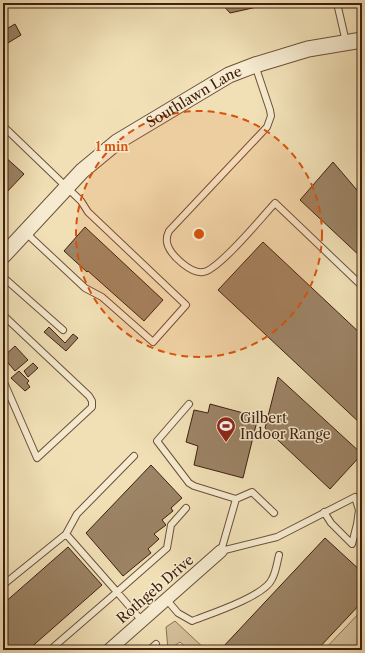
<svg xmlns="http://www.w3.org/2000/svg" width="365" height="653" font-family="'Libre Caslon Text',serif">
	<rect width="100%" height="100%" fill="#f1e0b6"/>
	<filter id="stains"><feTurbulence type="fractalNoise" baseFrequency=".005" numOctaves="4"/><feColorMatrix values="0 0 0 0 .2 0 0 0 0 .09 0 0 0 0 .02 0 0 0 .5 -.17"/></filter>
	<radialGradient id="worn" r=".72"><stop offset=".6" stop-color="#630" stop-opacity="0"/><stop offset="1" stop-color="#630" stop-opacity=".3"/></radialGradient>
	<path fill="#d3bf9a" stroke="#8a7054" d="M362,610V650H324Z
		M175,621L206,650H189L180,642L168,650L166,627Z"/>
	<path fill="#9c8466" stroke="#40200f" d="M221,3H275L230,13Z
		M15,24L21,35L3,46V31Z
		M3,155L24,174L3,196Z
		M333,162L362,196V258L300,200Z
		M85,227L163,300L144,321L88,271L87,272L64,251Z
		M263,242L362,335V425L218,290Z
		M49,327L65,343L73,334L78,338L66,351L44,332Z
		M15,346L28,360L15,371L3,357Z
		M33,363L38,368L28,377L24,371Z
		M19,371L29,381L27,383L30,387L25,391L11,378Z
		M278,377L362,454L330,489L265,428Z
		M210,404L258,417L243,478L194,465L198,446L186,442L194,410L208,413Z
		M151,465L182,498L171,508L173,511L162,520L166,525L154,534L159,539L148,549L151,553L123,576L86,533Z
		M325,538L362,572V602L317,650H224L222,648Z
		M68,547L102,585L28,650H3V604Z"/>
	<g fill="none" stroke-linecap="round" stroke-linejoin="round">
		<defs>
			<path id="service" d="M337,3L346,42
				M255,65L270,110L271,116L267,127L169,231C167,235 166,241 168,246C172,256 191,274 203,272C218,271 262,217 275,203L362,286
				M3,126L81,201L88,212L186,305L153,342L102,297L85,288L25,232
				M3,277L63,330
				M3,315L89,396L92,401V407L37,458L3,380
				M189,404L157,441L189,483L194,486L236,499L221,551
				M236,499L252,492L274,513
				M66,534L77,514L134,456
				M221,551L277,537L355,497L359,510L357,524L352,544L331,523L324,512
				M3,585L66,534L117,592L50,650
				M166,599L178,613L192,621C210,614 265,596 272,579C276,572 277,563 279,555
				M142,621L117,592L167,548L171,525L186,508
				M149,650L156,644"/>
			<path id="minor" d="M109,650L221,551"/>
			<g id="tertiary">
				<path id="s1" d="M3,256L82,171L117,142L229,75L255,65L308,49L362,40"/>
			</g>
		</defs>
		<use href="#service" stroke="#6c5039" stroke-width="8"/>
		<use href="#minor" stroke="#6c5039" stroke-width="14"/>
		<use href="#tertiary" stroke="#6c5039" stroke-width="17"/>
		<use href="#service" stroke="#f6ebd0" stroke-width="6"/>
		<use href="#minor" stroke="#f6ebd0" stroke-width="12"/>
		<use href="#tertiary" stroke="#f6ebd0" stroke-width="15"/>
	</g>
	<circle cx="199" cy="234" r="123" fill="#d7530c" fill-opacity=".12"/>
	<circle fill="none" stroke="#d7530c" stroke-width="2" stroke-dasharray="7 5" cx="199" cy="234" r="123"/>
	<defs>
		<symbol id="stadium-pin" viewBox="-11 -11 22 30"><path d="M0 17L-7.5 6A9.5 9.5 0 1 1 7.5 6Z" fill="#8f2418" stroke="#f6ebd0"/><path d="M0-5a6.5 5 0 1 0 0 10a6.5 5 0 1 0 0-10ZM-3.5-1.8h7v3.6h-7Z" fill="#fff"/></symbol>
	</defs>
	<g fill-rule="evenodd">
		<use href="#stadium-pin" x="215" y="415" width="22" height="30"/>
	</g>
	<g text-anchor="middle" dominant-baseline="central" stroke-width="3" stroke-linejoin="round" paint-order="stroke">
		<g font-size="14" fill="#40200f" stroke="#f6ebd0">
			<text stroke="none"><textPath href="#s1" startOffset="251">Southlawn Lane</textPath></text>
			<text transform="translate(155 589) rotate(-41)">Rothgeb Drive</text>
		</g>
		<g font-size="14" fill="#40200f" stroke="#f6ebd0" text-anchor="start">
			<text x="240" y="418">Gilbert<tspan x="240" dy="16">Indoor Range</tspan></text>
		</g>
	</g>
	<circle cx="199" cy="234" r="6" fill="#d7530c" stroke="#f6ebd0" stroke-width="2"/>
	<g font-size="12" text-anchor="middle" font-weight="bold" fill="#d7530c" stroke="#f6ebd0" stroke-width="3" stroke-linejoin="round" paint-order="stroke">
		<text x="112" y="151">1 min</text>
	</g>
	<rect width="365" height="653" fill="none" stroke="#f1e0b6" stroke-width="16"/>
	<rect x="4" y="4" width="357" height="645" fill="none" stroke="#40200f" stroke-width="2"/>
	<rect x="8" y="8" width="349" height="637" fill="none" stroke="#40200f"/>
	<rect width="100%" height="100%" filter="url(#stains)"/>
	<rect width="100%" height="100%" fill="url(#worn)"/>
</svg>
